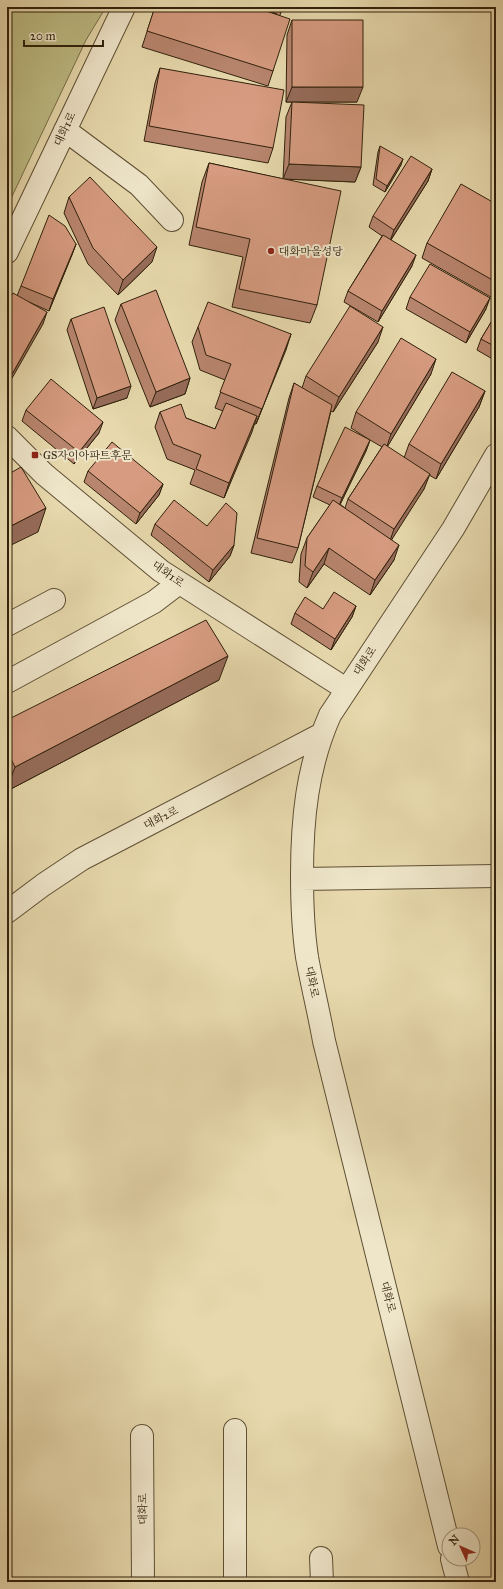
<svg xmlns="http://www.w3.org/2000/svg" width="503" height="1589" font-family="'IM FELL Great Primer','Noto Serif KR',serif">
	<rect width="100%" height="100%" fill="#e7d9ad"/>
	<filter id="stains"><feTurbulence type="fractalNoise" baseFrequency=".005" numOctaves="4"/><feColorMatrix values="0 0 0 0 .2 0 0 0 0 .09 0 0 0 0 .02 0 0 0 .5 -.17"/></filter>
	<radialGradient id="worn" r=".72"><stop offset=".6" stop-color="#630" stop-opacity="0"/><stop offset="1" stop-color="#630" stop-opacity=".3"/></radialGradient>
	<path fill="#bebc84" stroke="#776e48" d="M7,7H106L86,40L7,207Z"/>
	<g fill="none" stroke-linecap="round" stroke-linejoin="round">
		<defs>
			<path id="minor" d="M65,130L139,185L172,220
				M7,252L124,7
				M7,437L44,474L161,571L346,689
				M7,625L54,600
				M7,682L154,602L179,583
				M302,879L496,876
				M7,912L43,885L82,859L322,734
				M235,1430V1582
				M142,1436L143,1582
				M449,1546L324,1041C319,1013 312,985 307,957C303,930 302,903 302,875C302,819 307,767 330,715L453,529L496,455
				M321,1558L322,1582
				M452,1559L458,1582"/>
		</defs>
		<use href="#minor" stroke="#5e4f34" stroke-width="24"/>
		<use href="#minor" stroke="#efe6ca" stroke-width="22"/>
	</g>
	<path fill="#b8856e" stroke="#30210c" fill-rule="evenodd" d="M155,7H254L277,14L258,7H283L280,15L273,71L268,86L142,47Z
		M292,20L357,102H286L287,35Z
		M160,68L273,148L268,163L144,141L155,83Z
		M292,102L361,167L355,182L284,179L317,305L310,323L232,307L243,257L189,245L202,182L209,163L283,179L286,117Z
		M380,146L401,165L385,192L373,185L378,152Z
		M432,169L428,181L391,240L412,266L378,322L344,302L348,291L382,236L369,227L373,216Z
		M69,197L152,262L118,295L88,264L64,213Z
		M496,204V300L422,258L427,243Z
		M76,244L49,311L29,302L43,324L17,296L21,286Z
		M410,297L486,309L466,343L406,309Z
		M121,304L190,378L185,394L150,407L115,320Z
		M496,314V361L477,350L481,339Z
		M71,319L127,398L93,409L67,330Z
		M198,327L291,334L256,424H254L224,498L190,484L195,470L167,459L155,427L160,412L186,418L215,429L223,411L215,408L225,380L200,370L192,342Z
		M378,342L333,412L331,411L298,548L292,563L251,553L289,398L294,383L302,388L306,376Z
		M431,374L387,447L404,458L409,444L485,391L479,407L436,479L429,475L424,489L391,539L394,560L370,595L324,564L307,588L299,582L301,554L307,538L330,505L313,497L317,486L370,440L351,428L356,412ZM370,440L382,447L348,499L345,508L340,504L366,451Z
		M26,410L99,433L74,464L22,421Z
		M88,471L163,484L159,495L136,524L84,482Z
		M155,524L207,526L234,545L230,556L209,582L151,535Z
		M356,606L352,617L331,650L291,624L295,613L323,609Z
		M219,680L7,791V720Z"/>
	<path fill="#966c5a" stroke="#30210c" d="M292,87H363L357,102H286Z
		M403,159L401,165L385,192L387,186Z
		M289,164L361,167L355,182L283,179Z
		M432,169L428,181L390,241L394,230Z
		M76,244L72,255L49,311L53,299Z
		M157,247L152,262L118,295L123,280Z
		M416,255L412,266L378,322L382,311Z
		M490,298L486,309L466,343L470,332Z
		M47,312L43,324L7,387V383Z
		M383,327L378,342L333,412L339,397Z
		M291,334L286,350L256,424L262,409Z
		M436,359L431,374L386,449L391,434Z
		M190,378L185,394L150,407L156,392Z
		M131,386L127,398L93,409L97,398Z
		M485,391L479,407L436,479L441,464Z
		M257,416L252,432L224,498L229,483Z
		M103,422L99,433L74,464L79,452Z
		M370,440L366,451L338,509L342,498Z
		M430,474L424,489L389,544L394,529Z
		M163,484L159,495L136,524L140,513Z
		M46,508L38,532L7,547V528Z
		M234,545L230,556L209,582L213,570Z
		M399,545L394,560L370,595L375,580Z
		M329,548L324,564L307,588L313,572Z
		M356,606L352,617L331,650L335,639Z
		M228,656L219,680L7,791V789L15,767Z"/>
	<path fill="#d69b80" stroke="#30210c" d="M155,7H254L290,19L273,71L147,31Z
		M292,20H363V87H292Z
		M160,68L284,90L273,148L149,126Z
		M292,102L364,105L361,167L289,164Z
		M380,146L403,159L387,186L376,179Z
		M411,156L432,169L394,230L373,216Z
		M209,163L341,191L317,305L239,289L250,239L196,227Z
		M90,177L157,247L123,280L93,248L69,197Z
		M461,184L496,204V282L427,243Z
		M49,215L65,226L76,244L53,299L21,286Z
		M383,235L416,255L382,311L348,291Z
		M430,264L490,298L470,332L410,297Z
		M156,290L190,378L156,392L121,304Z
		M13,293L47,312L7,383V304Z
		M208,302L291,334L262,409L220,392L231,364L206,355L198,327Z
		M350,306L383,327L339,397L306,376Z
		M104,307L131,386L97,398L71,319Z
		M496,314V347L481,339Z
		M401,338L436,359L391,434L356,412Z
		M452,372L485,391L441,464L409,444Z
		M51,379L103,422L79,452L26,410Z
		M294,383L332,405L298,548L257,538Z
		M226,403L257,416L229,483L196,469L201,455L173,444L160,412L181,404L186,418L215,429Z
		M345,427L370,440L342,498L317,486Z
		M112,442L163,484L140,513L88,471Z
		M384,444L430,474L394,529L348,499Z
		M21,467L46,508L7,528V475Z
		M174,500L207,526L226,503L237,513L234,545L213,570L155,524Z
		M333,500L399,545L375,580L329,548L313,572L305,566L307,538Z
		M334,592L356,606L335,639L295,613L305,597L323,609Z
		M206,620L228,656L15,767L7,751V720Z"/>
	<g fill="#8f2418" stroke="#efe6ca" stroke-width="1.5">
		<circle cx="271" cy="251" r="4"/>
		<rect x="31" y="451" width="8" height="8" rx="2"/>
	</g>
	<g text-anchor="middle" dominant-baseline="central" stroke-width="4" stroke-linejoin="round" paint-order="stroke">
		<g font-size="11" fill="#30210c" stroke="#efe6ca">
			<text transform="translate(65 129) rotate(-65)">대화1로</text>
			<text transform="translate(168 574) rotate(36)">대화1로</text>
			<text transform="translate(365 661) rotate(-56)">대화로</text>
			<text transform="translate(161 818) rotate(-27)">대화2로</text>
			<text transform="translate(312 982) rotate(79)">대화로</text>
			<text transform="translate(388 1297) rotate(76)">대화로</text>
			<text transform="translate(143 1509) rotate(-91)">대화로</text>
		</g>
		<g font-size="11" fill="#30210c" stroke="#efe6ca" text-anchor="start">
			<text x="279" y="251">대화마을성당</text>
			<text x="43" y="455">GS자이아파트후문</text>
		</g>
	</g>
	<rect width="503" height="1589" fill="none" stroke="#e7d9ad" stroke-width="24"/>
	<rect x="8" y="8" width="487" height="1573" fill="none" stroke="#30210c" stroke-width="2"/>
	<rect x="12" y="12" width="479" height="1565" fill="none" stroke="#30210c"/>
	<g transform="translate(461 1547) rotate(315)"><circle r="19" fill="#efe6ca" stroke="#a3977e"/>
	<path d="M0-3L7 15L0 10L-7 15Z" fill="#8f2418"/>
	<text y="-6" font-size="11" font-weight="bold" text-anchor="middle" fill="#30210c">N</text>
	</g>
	<path d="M24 40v6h79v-6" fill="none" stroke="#30210c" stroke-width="2"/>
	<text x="30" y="40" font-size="12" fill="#30210c" stroke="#efe6ca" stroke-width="3" paint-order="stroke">20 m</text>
	<rect width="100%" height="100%" filter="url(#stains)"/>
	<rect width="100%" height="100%" fill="url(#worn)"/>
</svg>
